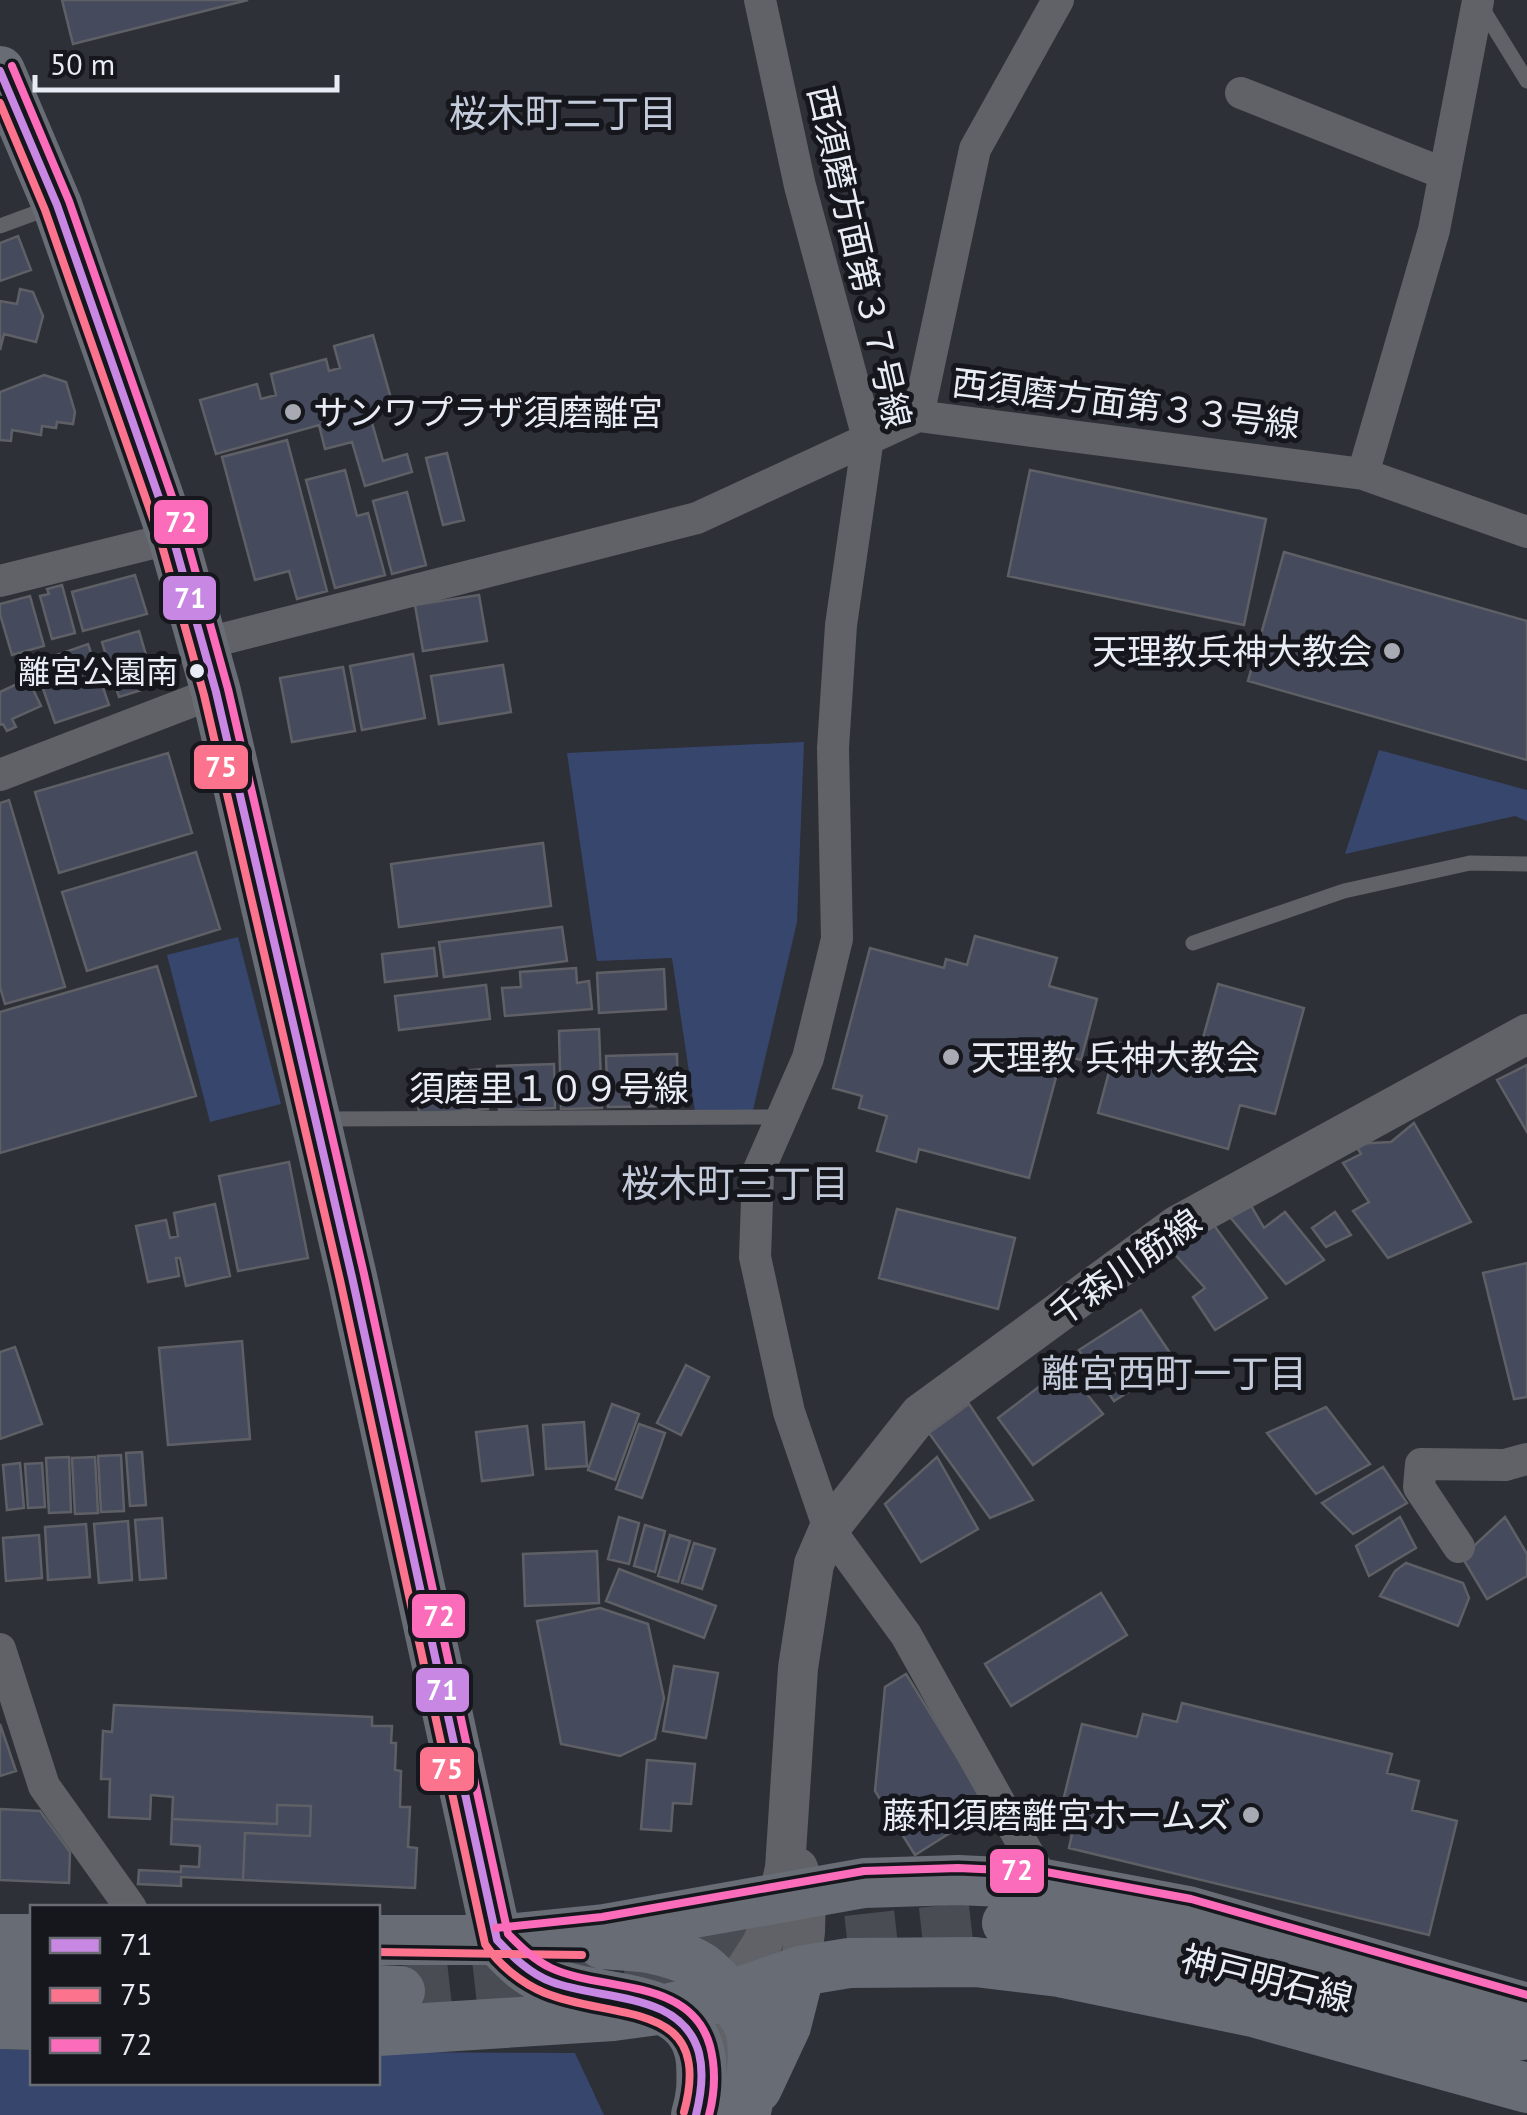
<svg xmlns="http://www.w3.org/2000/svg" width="1527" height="2115" font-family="'PT Sans','Noto Sans JP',sans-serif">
	<rect width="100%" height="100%" fill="#2e3037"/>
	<path fill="#37466d" d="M804,742L797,922L753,1110L695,1112L672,958L597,961L567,753Z
		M1379,750L1527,790V821L1515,816L1345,854Z
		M238,937L281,1104L210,1122L167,955Z
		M0,2049L32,2050V2082H378V2052L575,2053L604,2115H0Z"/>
	<path fill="#454a5c" stroke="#5e6066" stroke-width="2.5" d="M62,0H248L73,44Z
		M18,236L31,270L0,281V243Z
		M20,289L33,292L43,316L36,342L4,334L0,350V301L17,304Z
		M373,335L394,409L370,416L383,461L407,454L412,472L365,486L352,442L325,449L319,425L216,454L200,400L257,384L261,399L276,395L271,374L326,359L329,371L340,368L334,346Z
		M44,375L66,382L75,412L73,424L57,422L56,428L42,426L41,435L12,430L11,441L0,440V392Z
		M287,440L327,591L297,599L289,571L255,580L222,457Z
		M447,453L464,520L443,525L426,458Z
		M345,470L357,516L368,513L385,575L335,588L306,480Z
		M1030,470L1266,519L1244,625L1008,576Z
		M407,492L426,565L392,574L373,501Z
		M1284,552L1527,621V760L1248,681Z
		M135,575L147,614L83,631L72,592Z
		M62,585L75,633L52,639L40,596L49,594L47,589Z
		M479,595L487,641L423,651L415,605Z
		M30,596L44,646L12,655L0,614V604Z
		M139,631L155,686L119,697L102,642Z
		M88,644L109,705L55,723L34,663Z
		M413,654L425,718L362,730L350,666Z
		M503,665L511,712L439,724L431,676Z
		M343,667L355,731L292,742L280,678Z
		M28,679L41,706L12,719L16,727L7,731L3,724L0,725V692Z
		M168,753L192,833L59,873L35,792Z
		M9,800L65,987L5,1004L0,987V803Z
		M543,843L551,906L399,927L391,864Z
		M196,852L220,929L87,971L62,892Z
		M562,927L567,961L444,977L439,942Z
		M975,936L1057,958L1049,986L1097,999L1081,1060L1062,1055L1029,1178L919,1149L916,1162L877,1151L887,1116L859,1108L862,1096L833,1088L870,948L944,968L946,959L967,965Z
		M434,948L437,976L385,982L382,954Z
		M157,966L196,1096L0,1153V1012Z
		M576,968L577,983L589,981L592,1009L505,1016L502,988L521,987L520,972Z
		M664,969L666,1009L599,1013L597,973Z
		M1218,984L1304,1008L1275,1114L1240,1105L1228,1149L1098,1113L1117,1042L1196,1063Z
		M486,985L490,1019L399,1030L395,996Z
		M599,1029L602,1108L561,1109L559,1031Z
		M677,1054L678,1106L608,1107L606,1056Z
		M554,1064L555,1108L499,1110L497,1066Z
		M1527,1065V1132L1497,1080Z
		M485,1069L488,1109L419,1114L416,1074Z
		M1414,1123L1471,1222L1388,1258L1353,1211L1369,1202L1343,1163L1361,1154L1355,1144L1391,1142Z
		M289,1162L308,1258L238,1271L219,1176Z
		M215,1204L230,1276L186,1286L180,1258H176L179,1276L148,1282L136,1226L166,1220L170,1238L178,1236L174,1213Z
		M1250,1204L1264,1228L1285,1212L1324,1260L1286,1284L1230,1217Z
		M897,1209L1015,1238L998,1309L879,1278Z
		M1335,1212L1351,1235L1326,1247L1312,1228Z
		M1210,1220L1267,1298L1215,1330L1193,1297L1205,1288L1170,1249Z
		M1527,1263V1397L1514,1399L1483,1273Z
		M1141,1310L1176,1362L1114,1401L1079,1350Z
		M242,1341L250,1439L168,1445L159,1348Z
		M15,1347L42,1424L0,1439V1352Z
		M686,1365L709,1377L681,1435L657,1423Z
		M1065,1367L1103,1414L1033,1465L998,1418Z
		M612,1404L639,1414L615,1480L588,1470Z
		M969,1404L1033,1500L990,1518L929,1433Z
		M1326,1407L1370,1464L1316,1494L1267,1433Z
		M584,1422L587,1466L546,1469L543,1425Z
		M639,1424L665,1433L642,1498L616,1489Z
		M527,1426L533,1475L482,1481L476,1432Z
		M142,1452L146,1505L130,1506L126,1453Z
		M121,1455L124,1511L101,1512L98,1456Z
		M69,1457L71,1512L49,1513L46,1458Z
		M95,1457L98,1513L75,1514L72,1458Z
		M937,1457L978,1529L921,1562L885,1504Z
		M20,1463L24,1508L7,1510L3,1465Z
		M42,1463L45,1507L28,1508L25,1464Z
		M1383,1467L1407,1503L1353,1534L1322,1503Z
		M619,1517L639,1523L629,1564L608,1559Z
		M1400,1517L1416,1548L1369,1576L1356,1546Z
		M1505,1517L1527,1554V1576L1487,1599L1462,1557Z
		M162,1518L166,1578L140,1580L135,1520Z
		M128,1521L132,1580L99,1583L94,1524Z
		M86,1524L90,1577L48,1580L45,1527Z
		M645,1525L665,1531L655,1572L634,1566Z
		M39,1535L42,1578L6,1581L3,1538Z
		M670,1535L690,1541L678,1582L658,1576Z
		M694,1543L715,1549L702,1589L682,1583Z
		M597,1551L599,1603L525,1606L523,1554Z
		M1406,1563L1463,1583L1469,1598L1458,1626L1380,1596L1395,1571Z
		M619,1569L716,1606L704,1638L606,1601Z
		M1101,1593L1127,1635L1011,1706L985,1664Z
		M600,1608L648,1624L664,1698L655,1739L620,1756L561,1744L537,1621Z
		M674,1666L718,1673L706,1738L663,1731Z
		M906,1674L984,1801L980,1814L915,1855L875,1791L885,1687Z
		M1182,1703L1392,1754L1387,1773L1419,1781L1412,1810L1457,1821L1429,1935L1069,1848L1072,1834L1064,1832L1070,1807L1062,1805L1082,1724L1137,1737L1143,1714L1177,1722Z
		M114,1705L372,1717V1726H392L391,1743H396L395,1770L401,1771L400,1807H410L408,1847L417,1848L415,1888L243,1880L245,1833L310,1836L311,1806L277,1805V1824L172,1819L173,1797L151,1795L150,1819L109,1817L110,1779H101L103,1731L112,1732Z
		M0,1724L16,1771L0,1776Z
		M647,1760L695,1764L691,1804L673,1803L671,1831L641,1829Z
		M277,1805L311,1806L310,1836L245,1833L243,1880L181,1877V1886L138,1884L139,1870L181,1872V1866L199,1867L200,1846L171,1844L172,1819L277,1824Z
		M0,1809L40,1811L70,1852L69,1883L0,1880Z"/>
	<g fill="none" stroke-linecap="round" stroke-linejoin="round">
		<path stroke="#4a4c53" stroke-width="50" stroke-dasharray="50 25" stroke-linecap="butt" d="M400,1991L1007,1923"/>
		<path stroke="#606268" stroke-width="15" d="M1482,8L1527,81
			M0,226L49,208
			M1193,943L1344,891L1470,863L1527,864
			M324,1119L781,1117"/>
		<path stroke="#606268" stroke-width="32" d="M760,0L800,186L868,438L841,625L833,748L837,939L808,1058L758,1172L755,1257L789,1412L829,1529L906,1635L1045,1884
			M1241,93L1445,174
			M918,416L975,149L1058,0
			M1363,474L1434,230L1478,1
			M0,581L173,538
			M203,644L697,518L918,416L1363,474L1527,532
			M0,775L216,692
			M1459,1547L1419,1487L1421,1464L1505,1465L1527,1459
			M0,1649L44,1786L131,1908"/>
		<path stroke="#606268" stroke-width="40" d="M798,1868L806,1894L805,1932L800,1971
			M705,2084L728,1996L762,1944L778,1899L785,1868L798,1668L814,1564L829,1529L920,1414L1178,1225L1527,1034"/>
		<path stroke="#686c74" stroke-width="50" d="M0,71L57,205L173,538L216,692L352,1277L497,1940C516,1960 525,1971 551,1982C601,2004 694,1989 701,2062C702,2083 702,2095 696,2115
			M1007,1923L1197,1959L1439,2021L1522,2035
			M0,1939H32
			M378,1940H497L604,1929L864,1883L958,1880L1045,1884L1188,1911L1527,2008
			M602,1944C623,1946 645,1945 665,1952C676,1955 691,1960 701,1967C717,1979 743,2010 750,2029C756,2050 751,2094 745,2115
			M0,1981L32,1982
			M378,1990L400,1991
			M0,2024L32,2025
			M378,2031L613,2016L665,2009L728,1996L800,1971L849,1963L975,1962L1059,1972L1253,2012L1527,2088
			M757,2088L786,2026L800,1971"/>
		<defs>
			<path id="bus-1" d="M0,71L57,205L173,538L216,692L352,1277L497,1940C513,1957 530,1974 552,1982C602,2001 682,1991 699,2053C704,2073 701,2095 696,2115"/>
			<path id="bus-2" d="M0,103L45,210L161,542L204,695L340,1280L485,1944C499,1965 521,1983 545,1993C613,2021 715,1998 684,2112
				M378,1952L582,1955"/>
			<path id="bus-3" d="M12,66L69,201L185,534L228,689L364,1274L508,1934C521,1947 534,1960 551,1968C602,1992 691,1977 710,2046C716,2069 715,2092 709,2115
				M496,1928L602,1917L864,1871L958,1868L1046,1872L1191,1899L1527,1995"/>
		</defs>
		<use href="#bus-1" stroke="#15171d" stroke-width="15"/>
		<use href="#bus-2" stroke="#15171d" stroke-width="15"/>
		<use href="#bus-3" stroke="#15171d" stroke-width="15"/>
		<use href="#bus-1" stroke="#c787e3" stroke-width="8"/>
		<use href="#bus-2" stroke="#fc738d" stroke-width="8"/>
		<use href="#bus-3" stroke="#fb6dba" stroke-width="8"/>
	</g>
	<g fill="#a7aab2" stroke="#15171d" stroke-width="4">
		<circle cx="293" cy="412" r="10"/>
		<circle cx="1392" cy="651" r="10"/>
		<circle cx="951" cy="1057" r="10"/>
		<circle cx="1251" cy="1815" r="10"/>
	</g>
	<circle fill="#e8ecf4" stroke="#15171d" stroke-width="4" cx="197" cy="671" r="9"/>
	<g text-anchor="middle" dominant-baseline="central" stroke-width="10" stroke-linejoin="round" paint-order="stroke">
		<g font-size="32" fill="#e8ecf4" stroke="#15171d" text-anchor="end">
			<text x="178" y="671">離宮公園南</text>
		</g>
		<g font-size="35" fill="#e8ecf4" stroke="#15171d">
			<text transform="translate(860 257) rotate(77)">西須磨方面第３７号線</text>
			<text transform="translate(1126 403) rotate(7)">西須磨方面第３３号線</text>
			<text x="549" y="1088">須磨里１０９号線</text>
			<text transform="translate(1125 1267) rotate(-35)">千森川筋線</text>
			<text transform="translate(1267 1978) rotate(14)">神戸明石線</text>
		</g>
		<g font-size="35" fill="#e8ecf4" stroke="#15171d" text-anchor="start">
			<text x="313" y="412">サンワプラザ須磨離宮</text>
			<text x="1372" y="651" text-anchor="end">天理教兵神大教会</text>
			<text x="971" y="1057">天理教 兵神大教会</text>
			<text x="1231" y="1815" text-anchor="end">藤和須磨離宮ホームズ</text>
		</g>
		<g font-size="38" fill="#c4cbdb" stroke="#15171d">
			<text x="563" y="112">桜木町二丁目</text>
			<text x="735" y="1182">桜木町三丁目</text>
			<text x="1174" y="1372">離宮西町一丁目</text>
		</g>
	</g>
	<g stroke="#15171d" stroke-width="4">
		<rect x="152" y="498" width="58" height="48" rx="10" fill="#fb6dba"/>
		<rect x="161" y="574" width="57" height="48" rx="10" fill="#c787e3"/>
		<rect x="192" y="743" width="58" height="48" rx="10" fill="#fc738d"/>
		<rect x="410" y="1592" width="57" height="48" rx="10" fill="#fb6dba"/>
		<rect x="414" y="1666" width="57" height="48" rx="10" fill="#c787e3"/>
		<rect x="418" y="1745" width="58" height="48" rx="10" fill="#fc738d"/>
		<rect x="988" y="1847" width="58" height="48" rx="10" fill="#fb6dba"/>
	</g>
	<g font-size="28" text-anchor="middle" font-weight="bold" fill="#fff">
		<text x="181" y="532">72</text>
		<text x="190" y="608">71</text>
		<text x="221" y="777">75</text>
		<text x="439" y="1626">72</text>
		<text x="442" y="1700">71</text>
		<text x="447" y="1779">75</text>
		<text x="1017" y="1880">72</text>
	</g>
	<rect x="30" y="1905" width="350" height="180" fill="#15171d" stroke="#696c73" stroke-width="2.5"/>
	<rect x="50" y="1938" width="50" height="15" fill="#c787e3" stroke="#696c73" stroke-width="2.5"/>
	<text x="120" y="1955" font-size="30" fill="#e8ecf4">71</text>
	<rect x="50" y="1988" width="50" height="15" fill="#fc738d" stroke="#696c73" stroke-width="2.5"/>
	<text x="120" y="2005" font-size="30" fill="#e8ecf4">75</text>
	<rect x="50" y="2038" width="50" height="15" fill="#fb6dba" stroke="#696c73" stroke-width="2.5"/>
	<text x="120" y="2055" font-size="30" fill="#e8ecf4">72</text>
	<path d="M35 75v15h302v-15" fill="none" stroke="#e8ecf4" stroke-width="5"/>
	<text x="50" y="75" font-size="30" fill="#e8ecf4" stroke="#15171d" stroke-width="8" paint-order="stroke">50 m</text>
</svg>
